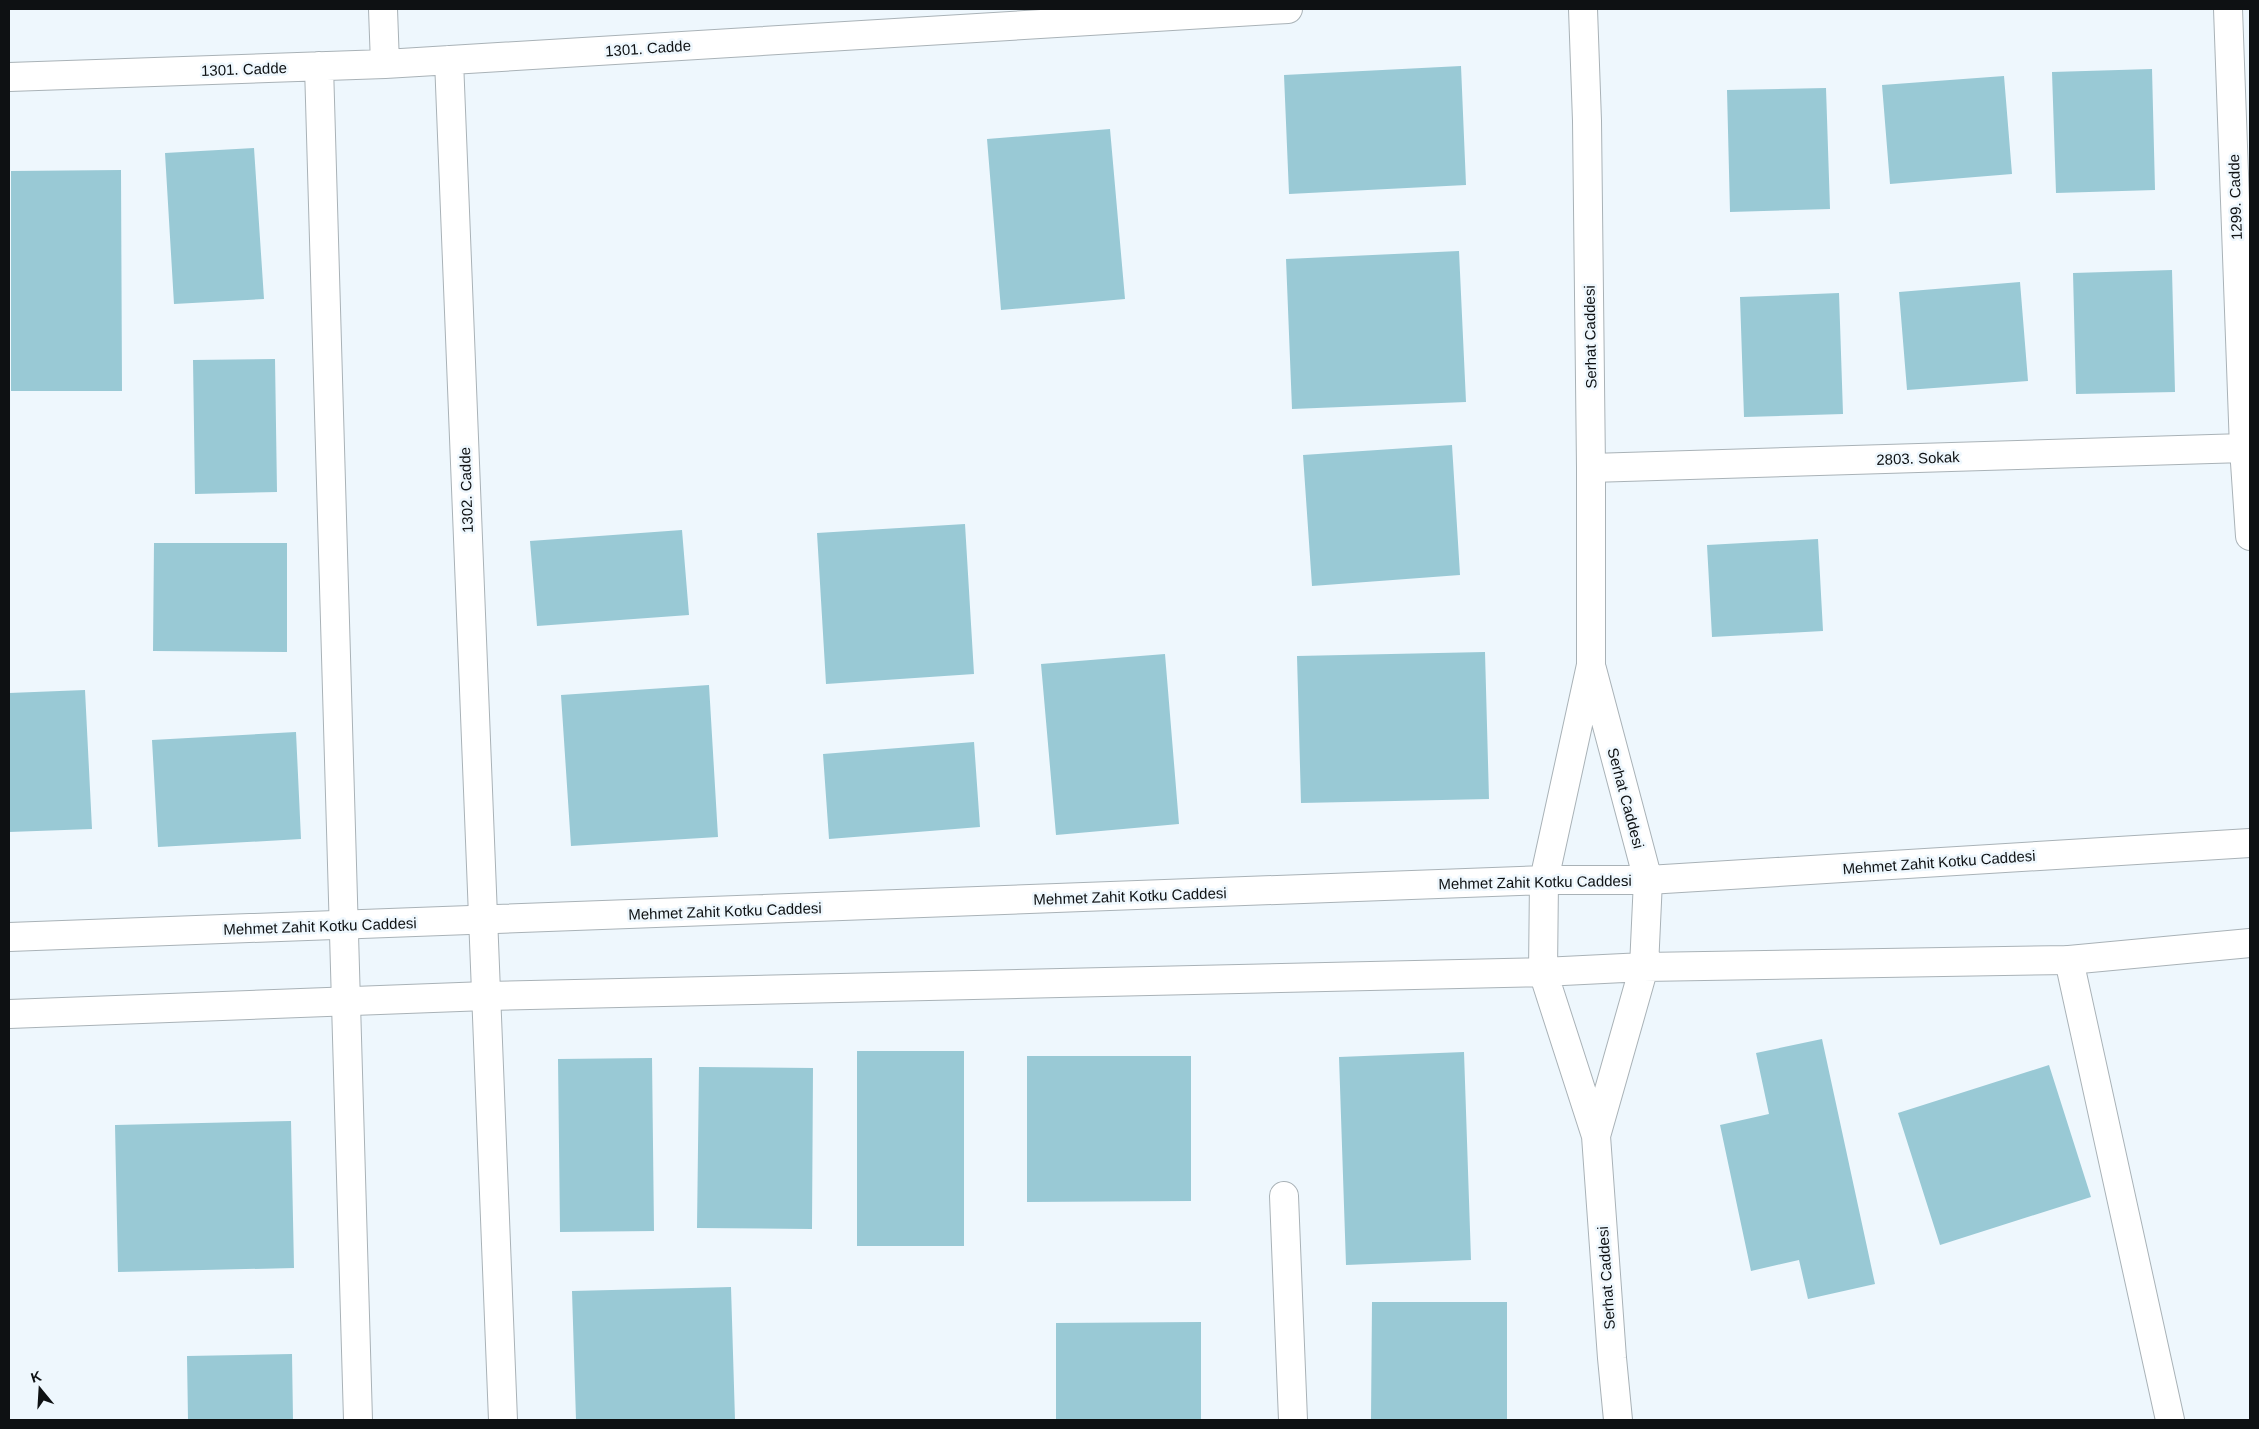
<svg xmlns="http://www.w3.org/2000/svg" width="2259" height="1429" font-family="Arial,sans-serif">
	<rect width="100%" height="100%" fill="#eef7fd"/>
	<path fill="#99c9d5" d="M1461,66L1466,185L1289,194L1284,75Z
		M2152,69L2155,190L2056,193L2052,72Z
		M2004,76L2012,174L1890,184L1882,85Z
		M1826,88L1830,209L1730,212L1727,90Z
		M1110,129L1125,299L1001,310L987,139Z
		M254,148L264,299L174,304L165,153Z
		M121,170L122,391H11V171Z
		M1459,251L1466,402L1292,409L1286,259Z
		M2172,270L2175,392L2076,394L2073,273Z
		M2020,282L2028,381L1907,390L1899,292Z
		M1839,293L1843,414L1744,417L1740,297Z
		M275,359L277,492L195,494L193,360Z
		M1452,445L1460,575L1312,586L1303,455Z
		M965,524L974,674L826,684L817,533Z
		M682,530L689,615L537,626L530,541Z
		M1818,539L1823,631L1712,637L1707,545Z
		M154,543H287V652L153,651Z
		M1485,652L1489,799L1301,803L1297,656Z
		M1165,654L1179,824L1056,835L1041,664Z
		M709,685L718,837L571,846L561,695Z
		M85,690L92,829L9,832V693Z
		M296,732L301,839L158,847L152,740Z
		M974,742L980,827L829,839L823,754Z
		M1822,1039L1875,1284L1808,1299L1799,1260L1751,1271L1720,1125L1769,1114L1756,1053Z
		M857,1051H964V1246H857Z
		M1464,1052L1471,1260L1346,1265L1339,1057Z
		M1027,1056H1191V1201L1027,1202Z
		M652,1058L654,1231L560,1232L558,1059Z
		M2049,1065L2091,1197L1940,1245L1898,1113Z
		M699,1067L813,1068L812,1229L697,1228Z
		M291,1121L294,1268L118,1272L115,1125Z
		M731,1287L735,1420H576L572,1291Z
		M1372,1302H1507V1420H1371Z
		M1201,1322V1420H1056V1323Z
		M292,1354L293,1420H188L187,1356Z"/>
	<g fill="none" stroke-linecap="round" stroke-linejoin="round">
		<defs>
			<path id="minor" d="M383,9L385,64
				M2228,9L2244,448L2250,536
				M449,60L503,1420
				M319,66L358,1420
				M9,77L385,64L1288,9
				M1591,468L2244,448
				M2069,960L2170,1420
				M1284,1196L1293,1420"/>
			<path id="major" d="M1583,9L1587,121L1591,468V665L1544,880L1543,972L1596,1136L1612,1358L1618,1420
				M1592,669L1648,880L1644,967L1596,1136
				M9,937L1544,880H1648L2250,843
				M9,1014L486,996L1543,972L1644,967L2069,960L2250,943"/>
		</defs>
		<use href="#minor" stroke="#a9b2b7" stroke-width="30"/>
		<use href="#major" stroke="#a9b2b7" stroke-width="30"/>
		<use href="#minor" stroke="#fff" stroke-width="28"/>
		<use href="#major" stroke="#fff" stroke-width="28"/>
	</g>
	<g text-anchor="middle" dominant-baseline="central" stroke-width="5" stroke-linejoin="round" paint-order="stroke">
		<g font-size="15" fill="#0e1113" stroke="#eef7fd">
			<text transform="translate(648 48) rotate(-4)">1301. Cadde</text>
			<text transform="translate(244 69) rotate(-2)">1301. Cadde</text>
			<text transform="translate(2235 197) rotate(-92)">1299. Cadde</text>
			<text transform="translate(1590 337) rotate(-91)">Serhat Caddesi</text>
			<text transform="translate(1918 458) rotate(-2)">2803. Sokak</text>
			<text transform="translate(466 490) rotate(-92)">1302. Cadde</text>
			<text transform="translate(1626 798) rotate(75)">Serhat Caddesi</text>
			<text transform="translate(1939 862) rotate(-4)">Mehmet Zahit Kotku Caddesi</text>
			<text transform="translate(1535 882) rotate(-1)">Mehmet Zahit Kotku Caddesi</text>
			<text transform="translate(1130 896) rotate(-2)">Mehmet Zahit Kotku Caddesi</text>
			<text transform="translate(725 911) rotate(-2)">Mehmet Zahit Kotku Caddesi</text>
			<text transform="translate(320 926) rotate(-2)">Mehmet Zahit Kotku Caddesi</text>
			<text transform="translate(1606 1278) rotate(-94)">Serhat Caddesi</text>
		</g>
	</g>
	<rect width="2259" height="1429" fill="none" stroke="#0e1113" stroke-width="20"/>
	<g transform="translate(40 1389) rotate(342)" stroke="#eef7fd" stroke-width="4" paint-order="stroke">
	<path d="M0-4L9 19L0 12L-9 19Z" fill="#0e1113"/>
	<text y="-8" font-size="14" font-weight="bold" text-anchor="middle" fill="#0e1113">K</text>
	</g>
</svg>
